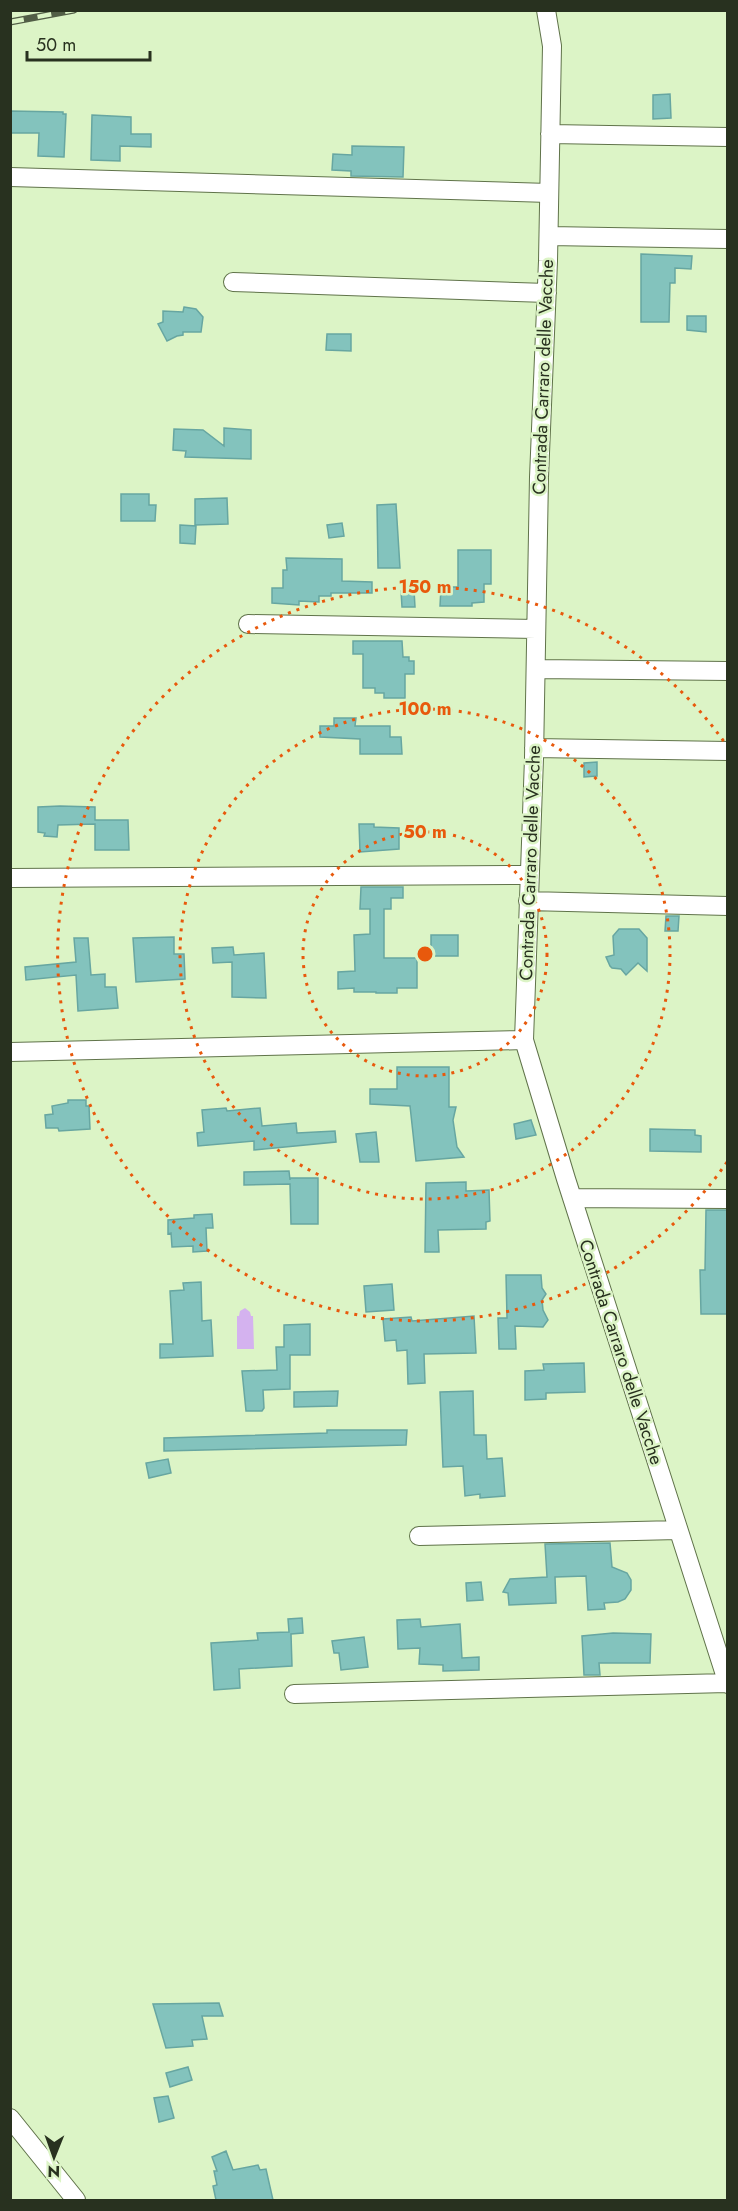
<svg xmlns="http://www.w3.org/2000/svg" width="738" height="2211" font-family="Jost,sans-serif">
	<rect width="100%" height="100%" fill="#dcf4c6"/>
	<path fill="#d4b2ef" d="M245,1308L250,1312L251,1316H253L254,1349H237V1316H239L240,1311Z"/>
	<path fill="#83c3bd" stroke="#67a6a1" stroke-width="1.5" d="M670,94L671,118L653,119V95Z
		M10,111L63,112V114H66L64,157L38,156L39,133H10Z
		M92,115L131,117V134H151V147L120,146V161L91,160Z
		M352,146L404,147L403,177L351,176V171L332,170L333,154L352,155Z
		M641,254L692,256L691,269L675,268V283H670L669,322H641Z
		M184,307L196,309L203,317L201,332H183V335L177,336L167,341L158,324L163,322V311L183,312Z
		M687,316H706V332L687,330Z
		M327,334H351V351L326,350Z
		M224,428L251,430V459L185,457L186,451L173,450L174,429L203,430L224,446Z
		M121,494H149V505H156L155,521H121Z
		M227,498L228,524L195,525V499Z
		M396,504L400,568H378L377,505Z
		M342,523L344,536L329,538L327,525Z
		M180,525L196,526L195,544L180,543Z
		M458,550H491V584H484V602L472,603V606H440L441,587H458Z
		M286,558L342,559V581L372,582V593H331V596H319V602L299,601V605L272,603V588H283V570H287Z
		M414,590L415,607H402L401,591Z
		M353,641H402L403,657H409V661H414V674H405V698H384V693H375V688H363V654H353Z
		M334,718H356L355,726H390V737H401L402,754H360V739L320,737V726H334Z
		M597,762V776L584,777V763Z
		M60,806L95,807V820H128L129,850H95V824L58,825L57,837L44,836L45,833L38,832V807Z
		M359,824H374V827L399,828V849L360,852Z
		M361,887H403V898H391V909H384V958H417V988H397V993H376V992H354V988L338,989V972L355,971L354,935L370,934V909H360Z
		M666,916H679L678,931H665Z
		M619,929H639L647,938V971L638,963L626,975L621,969L612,968L610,966L606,957L614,955L613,936Z
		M431,935H458V956H431Z
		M174,937V954H184L185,979L136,982L133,938Z
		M74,938H88L91,975L105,974V987H116L118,1008L78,1011L76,975L26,980L25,967L76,962Z
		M233,947L234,955L264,953L266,998L232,997V962L213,963L212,948Z
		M397,1067H449V1107H456L453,1120L457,1147L464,1157L416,1161L410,1106L370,1104V1089H397Z
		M68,1100H86V1106H89L90,1129L59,1131L58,1128H46L45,1115L53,1114L52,1106L68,1103Z
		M226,1108L227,1111L260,1108L262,1126L296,1123L297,1133L335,1131L336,1142L254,1150V1141L198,1146L197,1133L204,1132L202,1110Z
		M531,1120L536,1135L516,1139L514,1124Z
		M650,1129L695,1130V1135L701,1136V1152L650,1151Z
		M376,1132L379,1162H360L356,1134Z
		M289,1171L290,1180V1178H318V1224H291L290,1184L244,1185V1172Z
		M466,1182V1191L489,1190L490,1221L486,1222V1229L438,1230L439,1252H425L426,1183Z
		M706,1210H728V1314H701L700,1270H705Z
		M212,1214L213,1228H206L207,1251L193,1252V1246L172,1247L171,1233L168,1234V1220L194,1218V1215Z
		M506,1275H541L542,1288L546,1294L542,1300L543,1310L548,1320L543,1327L515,1326L516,1349H499L498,1318H507Z
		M201,1282L202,1321L211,1320L213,1356L160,1358V1344H173L170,1291L184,1290L183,1283Z
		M392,1284L394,1310L366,1312L364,1286Z
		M474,1316L476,1353L424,1354L425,1383L408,1384L407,1350L397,1351L396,1340L385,1341L383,1319L411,1317L412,1321Z
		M310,1324V1355H290V1389L263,1390L264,1408L262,1411H246L242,1371L277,1370L276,1347H284V1325Z
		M584,1363L585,1392L546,1393V1399L525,1400V1371L544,1370L543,1364Z
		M338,1391L337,1406L294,1407V1392Z
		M473,1391L474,1435H486L487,1459L502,1458L505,1496L480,1498V1494L465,1496L463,1466L443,1467L440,1392Z
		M327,1430H407L406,1445L164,1451V1438L327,1433Z
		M168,1459L171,1473L149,1478L146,1463Z
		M610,1543L612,1567L627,1573L631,1580V1590L625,1599L618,1602L604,1603L605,1609L588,1610L586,1576L555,1577L556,1603L509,1605L508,1593L503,1592L510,1579L547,1577L545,1544Z
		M481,1582L483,1600L467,1601L466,1583Z
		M302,1618L303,1633L291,1634L292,1666L239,1669L240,1688L214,1690L211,1643L258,1640L257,1633L289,1632L288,1619Z
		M420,1619L421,1627L460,1624L462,1658L479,1657V1670L443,1671V1665L419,1664L420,1648L398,1649L397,1620Z
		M613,1633L651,1634L650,1663H599L600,1675H584L582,1636Z
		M364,1637L368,1667L341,1670L339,1653H334L332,1641Z
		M219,2003L223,2016H202L207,2039L192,2040L193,2046L166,2048L153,2004Z
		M188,2067L192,2080L170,2087L166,2073Z
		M168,2096L174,2118L159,2122L154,2098Z
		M226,2151L233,2170L258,2165L260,2170L266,2169L273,2200H216L213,2186L217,2185L214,2171H217L212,2157Z"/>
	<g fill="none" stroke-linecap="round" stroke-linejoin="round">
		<defs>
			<path id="street" d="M546,10L552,46L548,261L539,477L534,758L524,1040L566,1179L728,1684
				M550,134L728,137
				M10,177L549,193
				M549,236L728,239
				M233,282L547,293
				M248,624L536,629
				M536,669L728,671
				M534,748L728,751
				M10,878L529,875
				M528,901L728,906
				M10,1052L524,1040
				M572,1198L728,1199
				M419,1536L678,1530
				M294,1694L727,1683
				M10,2118L76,2200"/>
		</defs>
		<use href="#street" stroke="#60734a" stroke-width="20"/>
		<use href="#street" stroke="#fff" stroke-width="18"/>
		<defs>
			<path id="rail" d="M10,22L74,10"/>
		</defs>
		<use href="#rail" stroke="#525e46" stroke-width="7"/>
		<use href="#rail" stroke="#dcf4c6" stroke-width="4.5" stroke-dasharray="14" stroke-linecap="butt"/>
	</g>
	<g fill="none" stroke="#e8590c" stroke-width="3" stroke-dasharray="3 6">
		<circle cx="425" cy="954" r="122"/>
		<circle cx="425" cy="954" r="245"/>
		<path d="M727 1162A367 367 0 1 1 727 746"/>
	</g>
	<g text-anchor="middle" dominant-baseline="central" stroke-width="5" stroke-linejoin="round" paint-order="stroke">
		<g font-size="18" fill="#28311f" stroke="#dcf4c6">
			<text transform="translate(543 377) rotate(-88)">Contrada Carraro delle Vacche</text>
			<text transform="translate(530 863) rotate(-88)">Contrada Carraro delle Vacche</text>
			<text transform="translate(621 1352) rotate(72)">Contrada Carraro delle Vacche</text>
		</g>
	</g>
	<circle cx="425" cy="954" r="9" fill="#e8590c" stroke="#dcf4c6" stroke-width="3"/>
	<g font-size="18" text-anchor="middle" font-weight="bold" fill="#e8590c" stroke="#dcf4c6" stroke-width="5" stroke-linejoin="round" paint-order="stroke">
		<text x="425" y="593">150 m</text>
		<text x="425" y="715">100 m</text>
		<text x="425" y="838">50 m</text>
	</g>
	<rect width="738" height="2211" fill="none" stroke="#28311f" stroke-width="24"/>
	<g transform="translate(54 2157) rotate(181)" stroke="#dcf4c6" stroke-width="4.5" paint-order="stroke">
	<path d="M0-4.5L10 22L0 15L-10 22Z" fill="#28311f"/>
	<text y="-9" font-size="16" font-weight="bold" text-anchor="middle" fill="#28311f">N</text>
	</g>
	<path d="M27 51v9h123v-9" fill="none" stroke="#28311f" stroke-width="3"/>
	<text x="36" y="51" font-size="18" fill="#28311f" stroke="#dcf4c6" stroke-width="4.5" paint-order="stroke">50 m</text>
</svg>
